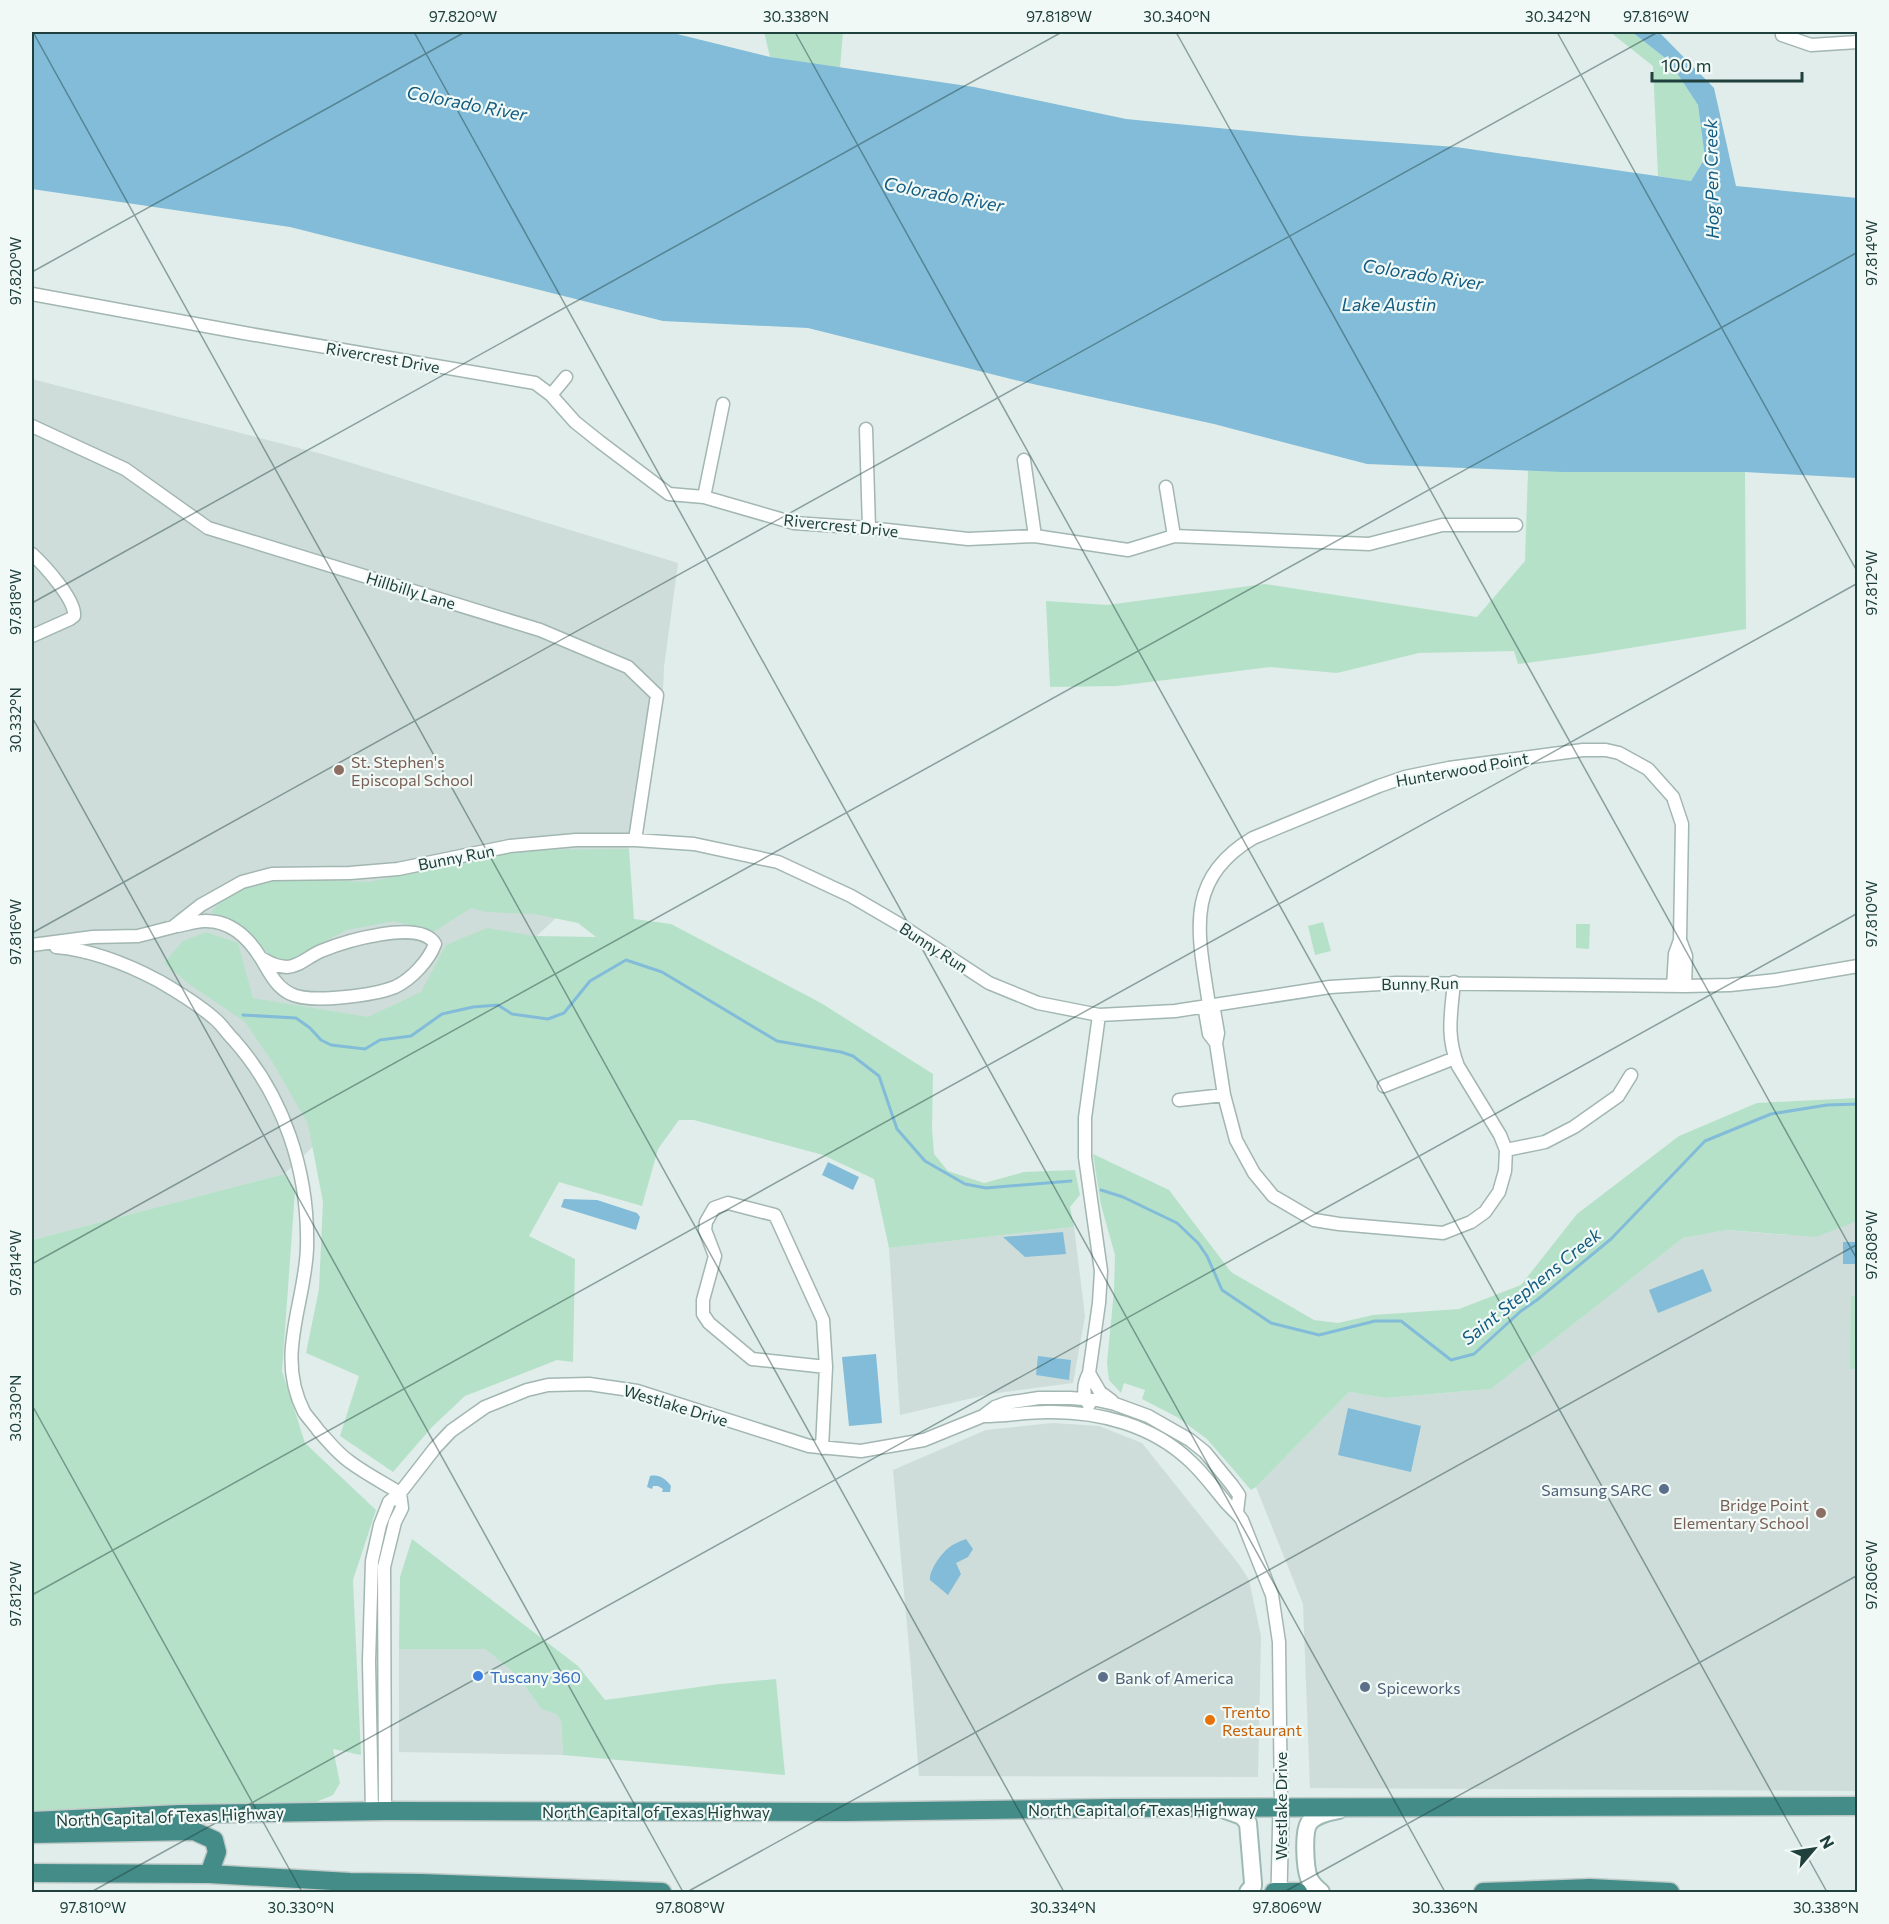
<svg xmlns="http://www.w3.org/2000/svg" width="1889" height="1924" font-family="Commissioner,sans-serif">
	<rect width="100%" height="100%" fill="#e0edea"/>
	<path fill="#ceddd9" d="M32,379L322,454L678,563L664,667L663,691L629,849L284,1174L32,1240Z
		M1857,1216V1791L1310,1788L1303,1604L1256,1487L1349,1392L1385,1398L1491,1389L1683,1238L1727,1230L1787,1235Z
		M1074,1227L1085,1316L1073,1383L990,1394L900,1415L889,1248Z
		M1053,1423L1099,1426L1142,1443L1238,1563L1249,1580L1261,1636L1258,1777L919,1776L911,1670L893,1470L986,1430Z
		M399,1649H485L518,1676L541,1709L556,1714L561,1721L563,1755L399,1752Z"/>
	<path fill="#b6e1c9" d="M764,32H843L840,68L770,57Z
		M1610,32H1632L1669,61L1698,105L1705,158L1691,181L1658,176L1653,66Z
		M1528,471L1745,472L1746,629L1593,654L1518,664L1514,651L1419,653L1337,673L1270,667L1117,686L1050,687L1046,601L1107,605L1265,584L1477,617L1525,561Z
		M629,849L634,919L671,924L821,1003L933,1074L932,1128L934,1154L948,1171L984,1183L1024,1172L1075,1170L1080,1195L1070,1207L1074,1227L889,1248L874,1179L823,1155L694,1120H679L658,1149L642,1206L559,1182L529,1236L575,1259L573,1362L557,1360L465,1396L432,1427L393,1472L340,1436L359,1376L306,1353L319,1289L323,1202L308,1124L273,1063L245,1022L189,984L164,963L183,941L206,932L238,943L253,998L368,1017L421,992L446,945L487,928L534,936L596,937L578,923L535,914L487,912L471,908L433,932L395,921L347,930L285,962L271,957L248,931L211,912L219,903L247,885L295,879L369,882L512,850Z
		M1323,922L1331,951L1315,955L1308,926Z
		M1576,924H1590L1589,949L1576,948Z
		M1857,1098V1221L1816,1237L1727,1230L1683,1238L1491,1389L1385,1398L1349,1392L1256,1487L1251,1490L1207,1439L1177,1417L1142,1399L1145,1390L1124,1383L1121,1393L1109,1380L1107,1363L1114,1291L1115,1255L1101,1205L1093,1154L1169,1190L1231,1272L1314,1320L1338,1323L1373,1315L1459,1309L1521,1285L1577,1214L1679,1136L1757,1103Z
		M284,1174L295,1191L282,1371L305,1443L376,1510L353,1580L361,1755L333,1749L340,1783L333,1795L299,1809L32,1811V1240Z
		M1851,1296L1857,1297V1369H1850Z
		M412,1539L578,1666L605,1700L720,1684L776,1679L785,1775L563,1755L561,1721L556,1714L541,1709L518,1676L485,1649H399L400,1577Z"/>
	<path fill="#82bcd9" d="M32,32H669L770,57L974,87L1126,119L1301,136L1456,147L1691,181L1705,158L1698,105L1669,61L1632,32H1659L1714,88L1736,186L1857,198V478L1745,472H1563L1367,464L1214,424L1015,380L808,328L663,321L290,227L32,189Z
		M828,1162L859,1177L853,1190L822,1175Z
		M564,1199L597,1200L637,1213L640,1217L636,1230L561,1207Z
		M1063,1232L1066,1254L1025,1257L1003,1237Z
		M1843,1242H1857V1264H1843Z
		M1703,1269L1712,1291L1658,1313L1649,1290Z
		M876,1354L882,1423L849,1426L842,1357Z
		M1038,1356L1071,1360L1069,1380L1036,1375Z
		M1348,1408L1421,1426L1411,1472L1338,1455Z
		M650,1476C659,1474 666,1479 671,1486L670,1492H662L663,1489L658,1486H653L652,1489L647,1487Z
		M966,1539L973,1549L968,1557L956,1563L961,1574L948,1595L930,1580C929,1570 942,1552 951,1546C955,1543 961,1541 966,1539Z"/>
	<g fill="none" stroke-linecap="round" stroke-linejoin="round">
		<path stroke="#82bcd9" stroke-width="3" d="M243,1015L296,1018L310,1028L321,1040L331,1045L365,1049L380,1040L411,1036L442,1014L473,1007L498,1005L512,1014L548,1019L564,1013L590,981L626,960L662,972L777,1041L841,1052L853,1056L879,1076L897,1129L925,1161L965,1184L986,1188L1071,1181
			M1101,1190L1123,1197L1177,1223L1198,1243L1207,1256L1222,1290L1271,1323L1319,1335L1375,1321H1401L1451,1360L1474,1354L1521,1311L1537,1300L1611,1239L1705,1141L1771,1114L1827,1105L1858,1104"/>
		<defs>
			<path id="minor" d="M1782,35L1811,45L1858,42
				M32,294L244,333L535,383L551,395L575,422L600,442L669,494L704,497L794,523L869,528L968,539L1035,536L1128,550L1174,536L1369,544L1442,525H1516
				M551,395L566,377
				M32,426L125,469L208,528L540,630L628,667L657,695L635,840
				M866,429L869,528
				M1024,460L1035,536
				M1166,487L1174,536
				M704,497L723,404
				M32,554C44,565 76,600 74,616L70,619L32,636
				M177,926C185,925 195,921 204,921C230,920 249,938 262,960C270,973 276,987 291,994C311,1004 375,995 395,987C412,979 429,960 435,944C420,918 343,942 321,951C309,956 300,966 287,967C277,967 270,963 261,958
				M1680,940L1686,956L1685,986
				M32,945L93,937L138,936L173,927L201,905L242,882L272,874L350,873L398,869L510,846L576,840H635L694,844L778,862L851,896L899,924L989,983L1038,1003L1099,1015L1175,1011L1330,987L1396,983L1685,986L1730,985L1776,980L1858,966
				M56,947C92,950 127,964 159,981C178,992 198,1004 215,1019C222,1025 227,1033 233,1039C284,1096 309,1172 307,1248C305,1305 275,1355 304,1412C308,1418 314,1424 318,1430C328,1441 338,1454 350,1462C366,1474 384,1483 400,1493
				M1454,982C1451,1015 1446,1035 1458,1066L1500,1135L1506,1150L1505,1171L1499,1192L1485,1212L1471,1222L1443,1233L1339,1224L1314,1220L1273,1196L1254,1173L1236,1140L1224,1095L1216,1043L1218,1033L1214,1010L1209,1005C1199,936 1182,880 1253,838L1379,786L1405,777L1449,768L1583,750H1606L1619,753L1648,769L1673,797L1682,824L1680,940L1675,954L1673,986
				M1209,1005L1205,1011L1209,1034L1216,1043
				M1384,1086L1455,1058
				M1179,1100L1224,1095
				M1506,1150L1545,1142L1574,1127L1618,1096L1631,1075
				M1089,1373L1100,1392L1112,1401
				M1089,1405C1082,1394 1083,1384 1089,1373L1099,1303L1101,1271L1085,1157V1118L1099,1015
				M983,1416C1005,1416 1026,1412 1047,1412C1099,1411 1153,1425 1191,1462C1203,1473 1213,1487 1224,1500C1230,1508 1237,1512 1242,1520L1272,1595L1279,1642L1281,1808
				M822,1448L826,1367L823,1320L775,1215L728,1203L714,1208L706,1222L705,1230L715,1256L703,1300V1314L709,1323L752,1359L826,1367
				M385,1811L384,1567L395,1522L402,1508L400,1493
				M372,1812L369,1661L372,1561L380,1525L389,1502L400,1493L435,1448L451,1431L485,1407L527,1390L548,1385L589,1384L637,1391L809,1446L861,1451L924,1440L983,1416L995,1407L1006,1403L1039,1398H1070L1097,1400L1115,1404L1148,1416L1190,1440L1205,1452L1232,1485L1239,1495L1237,1512"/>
			<path id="tertiary" d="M1279,1892L1281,1808"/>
			<path id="secondary" d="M1223,1809L1242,1816L1248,1823L1253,1883V1886L1248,1892
				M1321,1892C1316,1888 1312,1885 1309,1878C1305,1868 1303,1832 1309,1823C1316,1814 1329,1812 1339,1810"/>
			<path id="trunk" d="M32,1821L180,1814L385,1811L845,1812L1113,1808L1858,1806
				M32,1834L194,1831L214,1840L217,1852L209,1874
				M32,1873L209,1874L350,1882L421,1883L662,1892
				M1274,1892H1298
				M1483,1892L1590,1888L1670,1892"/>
		</defs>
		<use href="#minor" stroke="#a2b6b2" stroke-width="15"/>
		<use href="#tertiary" stroke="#a2b6b2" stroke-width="18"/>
		<use href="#secondary" stroke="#9dbab5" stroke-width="20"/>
		<use href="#trunk" stroke="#c0cac8" stroke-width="21"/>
		<use href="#minor" stroke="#fff" stroke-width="12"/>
		<use href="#tertiary" stroke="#fff" stroke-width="15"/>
		<use href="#secondary" stroke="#fff" stroke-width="16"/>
		<use href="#trunk" stroke="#438c88" stroke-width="18"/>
	</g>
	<path fill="none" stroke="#1f403c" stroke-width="1.5" stroke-opacity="0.45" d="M33,32L1064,1892M414,32L1445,1892M795,32L1827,1892M1176,32L1858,1261M1557,32L1858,573M32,272L465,32M32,603L1062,32M32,717L683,1892M32,933L1658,32M32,1264L1858,252M32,1405L302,1892M32,1595L1858,583M91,1892L1858,913M687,1892L1858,1244M1284,1892L1858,1575"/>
	<g fill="#8d6e63" stroke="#f1f9f6" stroke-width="2">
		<circle cx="339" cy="770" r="6"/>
		<circle cx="1821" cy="1513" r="6"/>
	</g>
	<g fill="#5c6f8a" stroke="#f1f9f6" stroke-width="2">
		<circle cx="1664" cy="1489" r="6"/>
		<circle cx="1103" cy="1677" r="6"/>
		<circle cx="1365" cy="1687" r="6"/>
	</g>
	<circle fill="#3f7fe0" stroke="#f1f9f6" stroke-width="2" cx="478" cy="1676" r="6"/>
	<circle fill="#e8710a" stroke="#f1f9f6" stroke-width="2" cx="1210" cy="1720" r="6"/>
	<g text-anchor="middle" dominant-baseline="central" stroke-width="4.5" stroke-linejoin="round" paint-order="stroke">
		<g font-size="16" fill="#1f403c" stroke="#f1f9f6">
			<text transform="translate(383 357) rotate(10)">Rivercrest Drive</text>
			<text transform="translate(841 525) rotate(6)">Rivercrest Drive</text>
			<text transform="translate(411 590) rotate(17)">Hillbilly Lane</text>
			<text transform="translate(1462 769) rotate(-10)">Hunterwood Point</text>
			<text transform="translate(456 857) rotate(-11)">Bunny Run</text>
			<text transform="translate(934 947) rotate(33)">Bunny Run</text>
			<text transform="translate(1420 983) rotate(-1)">Bunny Run</text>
			<text transform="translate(676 1405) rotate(17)">Westlake Drive</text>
			<text transform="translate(1280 1806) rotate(-90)">Westlake Drive</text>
			<text x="1142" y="1809">North Capital of Texas Highway</text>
			<text x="656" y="1811">North Capital of Texas Highway</text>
			<text transform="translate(170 1816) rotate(-2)">North Capital of Texas Highway</text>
		</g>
		<g font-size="16" fill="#785e54" stroke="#f1f9f6" text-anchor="start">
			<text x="351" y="761">St. Stephen's<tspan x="351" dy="18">Episcopal School</tspan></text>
			<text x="1809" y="1504" text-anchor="end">Bridge Point<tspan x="1809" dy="18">Elementary School</tspan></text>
		</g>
		<g font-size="16" fill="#4e5e75" stroke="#f1f9f6" text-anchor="start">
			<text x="1652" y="1489" text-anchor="end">Samsung SARC</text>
			<text x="1115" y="1677">Bank of America</text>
			<text x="1377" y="1687">Spiceworks</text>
		</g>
		<g font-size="16" fill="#366cbe" stroke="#f1f9f6" text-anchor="start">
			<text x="490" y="1676">Tuscany 360</text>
		</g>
		<g font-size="16" fill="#c56008" stroke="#f1f9f6" text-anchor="start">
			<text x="1222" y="1711">Trento<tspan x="1222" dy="18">Restaurant</tspan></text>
		</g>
		<g font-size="18" font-style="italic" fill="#125c82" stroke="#f1f9f6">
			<text transform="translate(467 103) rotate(11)">Colorado River</text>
			<text transform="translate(1711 179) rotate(-91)">Hog Pen Creek</text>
			<text transform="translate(944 194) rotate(11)">Colorado River</text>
			<text transform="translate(1423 274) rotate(9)">Colorado River</text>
			<text x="1389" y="304">Lake Austin</text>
			<text transform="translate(1531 1286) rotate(-39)">Saint Stephens Creek</text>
		</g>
	</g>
	<rect width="1889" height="1924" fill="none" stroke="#f1f9f6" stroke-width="66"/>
	<g transform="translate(1814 1849) rotate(61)" stroke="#f1f9f6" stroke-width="4.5" paint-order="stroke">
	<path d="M0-4.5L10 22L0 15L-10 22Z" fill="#1f403c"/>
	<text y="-9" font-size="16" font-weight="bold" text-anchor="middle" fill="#1f403c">N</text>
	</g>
	<path d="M1652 72v9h150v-9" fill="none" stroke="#1f403c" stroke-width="3"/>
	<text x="1661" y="72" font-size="18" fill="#1f403c" stroke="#f1f9f6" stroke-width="4.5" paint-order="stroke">100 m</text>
	<rect x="33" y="33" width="1823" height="1858" fill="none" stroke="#1f403c" stroke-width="2"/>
	<g font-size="15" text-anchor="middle" fill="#1f403c">
		<text x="463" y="22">97.820°W</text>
		<text x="796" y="22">30.338°N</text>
		<text x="1059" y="22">97.818°W</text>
		<text x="1177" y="22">30.340°N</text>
		<text x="1558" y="22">30.342°N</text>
		<text x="1656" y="22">97.816°W</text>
		<text transform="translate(1872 253) rotate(-90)" y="5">97.814°W</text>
		<text transform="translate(16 271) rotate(-90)" y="5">97.820°W</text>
		<text transform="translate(1872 583) rotate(-90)" y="5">97.812°W</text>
		<text transform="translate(16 602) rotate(-90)" y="5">97.818°W</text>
		<text transform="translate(16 720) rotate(-90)" y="5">30.332°N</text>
		<text transform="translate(1872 914) rotate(-90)" y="5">97.810°W</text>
		<text transform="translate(16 932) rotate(-90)" y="5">97.816°W</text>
		<text transform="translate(1872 1245) rotate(-90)" y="5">97.808°W</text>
		<text transform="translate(16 1263) rotate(-90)" y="5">97.814°W</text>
		<text transform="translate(16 1408) rotate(-90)" y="5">30.330°N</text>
		<text transform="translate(1872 1575) rotate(-90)" y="5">97.806°W</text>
		<text transform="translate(16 1594) rotate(-90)" y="5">97.812°W</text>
		<text x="93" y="1913">97.810°W</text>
		<text x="301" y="1913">30.330°N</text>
		<text x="690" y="1913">97.808°W</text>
		<text x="1063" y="1913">30.334°N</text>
		<text x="1287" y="1913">97.806°W</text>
		<text x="1445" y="1913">30.336°N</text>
		<text x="1826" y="1913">30.338°N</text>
	</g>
</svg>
